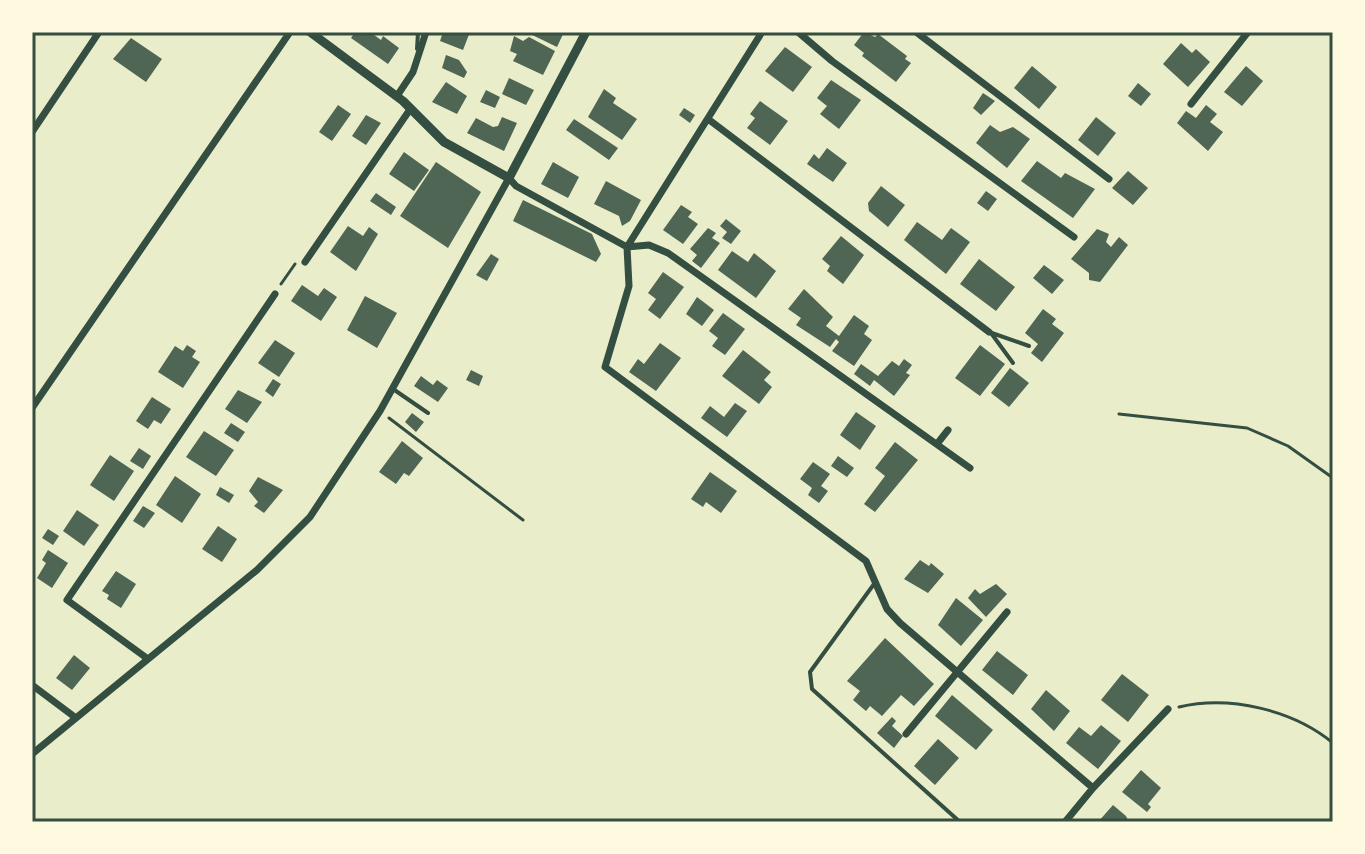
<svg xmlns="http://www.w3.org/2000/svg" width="1365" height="854" font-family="'DejaVu Sans',sans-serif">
	<rect width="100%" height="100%" fill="#e9edc9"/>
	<path fill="#4f6655" d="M355,32H370L381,40L383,36L399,48L388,64L351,38Z
		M443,32H470L463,50L440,41Z
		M526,32H564L557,47Z
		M864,32L875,37L878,34L907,56L905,59L911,63L896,82L862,56L864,53L854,45Z
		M514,36L523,41L529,37L555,51L543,75L513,61L517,54L510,51Z
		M131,38L162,59L146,82L113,59Z
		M1181,43L1192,53L1196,49L1210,62L1188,87L1163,64Z
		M785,47L812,67L793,92L765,71Z
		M446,55L459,60L467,72L464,78L442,68Z
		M1032,66L1057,87L1039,109L1014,88Z
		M1246,66L1263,81L1242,106L1224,92Z
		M509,78L534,90L526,105L502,94Z
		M831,80L861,100L839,129L820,114L827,106L817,98Z
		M446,82L467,96L457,114L432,102Z
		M1138,83L1151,94L1141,106L1128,96Z
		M604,89L616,98L613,103L637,119L622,140L588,117Z
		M486,90L500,97L495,108L480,102Z
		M983,93L995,101L981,115L973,108Z
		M760,101L788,121L770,145L747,128L755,118L750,114Z
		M338,105L351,114L332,141L319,132Z
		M1206,105L1217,114L1210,122L1223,132L1208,151L1177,123L1186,111L1196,118Z
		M684,108L695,115L690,123L679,115Z
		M366,115L381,123L366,145L352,136Z
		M502,117L517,123L504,151L467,133L476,118L493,127L498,126Z
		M1096,117L1116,133L1098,156L1078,140Z
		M574,119L618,148L609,160L566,130Z
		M990,125L1000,132L1013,127L1030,139L1007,168L976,143Z
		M827,148L847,163L833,182L807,164L814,154L819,159Z
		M404,152L429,170L414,191L389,174Z
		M1037,161L1061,178L1065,173L1095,189L1073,218L1021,181Z
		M436,162L481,192L448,248L400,216Z
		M553,162L579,177L568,198L541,184Z
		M1128,171L1148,188L1133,205L1112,188Z
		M606,181L641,200L630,221L622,226L619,216L594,204Z
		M881,186L905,205L888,227L869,211L868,203Z
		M986,191L997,199L988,211L977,203Z
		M376,193L396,207L391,215L370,201Z
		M523,200L592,234L601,254L596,262L513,221Z
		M681,205L692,212L688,217L698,224L683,244L663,230Z
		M726,219L741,231L731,244L722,238L727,232L720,226Z
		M917,222L942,240L951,228L970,242L946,274L904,240Z
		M348,226L363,236L369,227L378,234L356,271L330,252Z
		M708,228L716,233L712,238L720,243L701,268L692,261L697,255L690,249Z
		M1097,229L1109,234L1106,242L1111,247L1119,237L1128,245L1100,282L1089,280V273L1071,259Z
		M841,236L864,255L843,284L827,271L830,266L822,259Z
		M732,251L748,262L754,253L776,271L756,298L718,270Z
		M491,254L499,259L487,281L476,275Z
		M979,259L1015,287L996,311L960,284Z
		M1044,265L1064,280L1052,294L1033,278Z
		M663,272L684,287L660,319L648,310L656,299L648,293Z
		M302,285L318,296L324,288L337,297L321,321L291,301Z
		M804,289L833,317L826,326L839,336L854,315L869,326L864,334L872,340L854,366L832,351L839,342L836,339L830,347L796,325L801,318L788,309Z
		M365,296L397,313L377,348L347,330Z
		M697,297L714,310L702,326L686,314Z
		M1043,309L1056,319L1052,324L1064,333L1042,362L1031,353L1038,344L1025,333Z
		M723,313L745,329L725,355L712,346L718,338L709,331Z
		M275,340L295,353L279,377L258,363Z
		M660,343L681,358L656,391L629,372L638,359L644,364Z
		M187,345L196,351L192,357L200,362L183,388L158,372L175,346L183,351Z
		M980,345L1005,364L980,396L955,378Z
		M743,350L771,372L764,380L772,387L759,404L722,376Z
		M904,359L912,365L906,373L910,375L894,396L874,380L870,386L854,374L861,364L878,376L892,361L899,366Z
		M1010,368L1029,383L1009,407L991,393Z
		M471,370L483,376L479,386L466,380Z
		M421,376L433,385L437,380L448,388L438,402L414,386Z
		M273,379L281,384L273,397L265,391Z
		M238,390L262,402L247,423L225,409Z
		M152,397L171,409L161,424L154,420L148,429L136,421Z
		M735,403L747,411L727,437L701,418L710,406L724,417Z
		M856,412L876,426L860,450L840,435Z
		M412,413L424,422L416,432L405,422Z
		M231,423L245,432L238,442L224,433Z
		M204,431L234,450L216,476L186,457Z
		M402,441L423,458L409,476L404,473L396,484L379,472Z
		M895,442L918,460L875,512L864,504L885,476L875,468Z
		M139,448L151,456L143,469L130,461Z
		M110,455L134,471L114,501L90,485Z
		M838,456L854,468L847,477L831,466Z
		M813,462L830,474L821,486L828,491L819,503L808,495L812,488L800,479Z
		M710,472L737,491L721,513L706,502L703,507L691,499Z
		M175,476L201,494L182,523L156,505Z
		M258,477L283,490L264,513L254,506L258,502L249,491Z
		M220,487L234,495L229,503L216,495Z
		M143,506L155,513L144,528L133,521Z
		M77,510L99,525L84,546L63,531Z
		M218,526L237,539L222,562L202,549Z
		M48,529L59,536L53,545L42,538Z
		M48,550L68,563L52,588L37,578L46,563L42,560Z
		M920,560L929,566L931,563L944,574L928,593L904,579Z
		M116,571L136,584L121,608L107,599L109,595L102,591Z
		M996,584L1007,594L986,617L968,598L975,589L980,594Z
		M956,598L983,620L961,646L938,625Z
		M885,638L934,684L914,706L901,695L882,716L870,706L866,711L853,700L860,691L847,681Z
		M997,651L1028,675L1013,695L982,670Z
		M74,655L90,668L72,690L56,678Z
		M1122,674L1149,695L1128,722L1101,700Z
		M1046,690L1070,711L1054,731L1031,709Z
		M952,695L993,730L976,750L935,716Z
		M892,717L896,721L892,726L903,736L894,748L877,733Z
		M1101,725L1121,741L1098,769L1066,743L1079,727L1091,736Z
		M938,739L959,758L935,785L914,766Z
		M1141,770L1161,788L1148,804L1151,807L1147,812L1122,792Z
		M1113,805L1126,816L1129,822H1098Z"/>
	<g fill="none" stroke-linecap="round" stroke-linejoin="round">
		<path stroke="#344e41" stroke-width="3" d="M281,284L295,264
			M1119,414L1247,428L1288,446L1333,478
			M389,418L523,520
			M1179,707C1230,695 1293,710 1333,743"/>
		<path stroke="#344e41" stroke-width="4" d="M417,49L418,32
			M989,332L1029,346
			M991,333L1013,363
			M393,389L428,413
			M874,584L810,672L812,689L960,822"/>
		<path stroke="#344e41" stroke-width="7" d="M798,32L832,61L1074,237
			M916,32L1109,179
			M397,96L413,72L426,32
			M1191,104L1248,32
			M708,119L989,332
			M32,132L99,32
			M627,247L629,286L605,367L866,561L887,609L900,623L1093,788L1168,709
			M627,247L649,245L668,253L970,468
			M627,247L762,32
			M305,262L411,108
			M32,408L290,32
			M937,444L948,430
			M148,659L67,600L275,294
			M32,685L76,718
			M906,734L1007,612
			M32,754L257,570L310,517L380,411L509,178L516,186L627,247
			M1065,822L1093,788"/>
		<path stroke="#344e41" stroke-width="9" d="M310,32L403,101L444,142L509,178L586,32"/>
	</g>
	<rect width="1365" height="854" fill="none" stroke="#fefae0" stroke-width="68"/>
	<rect x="34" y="34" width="1297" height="786" fill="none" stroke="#344e41" stroke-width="3"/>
</svg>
